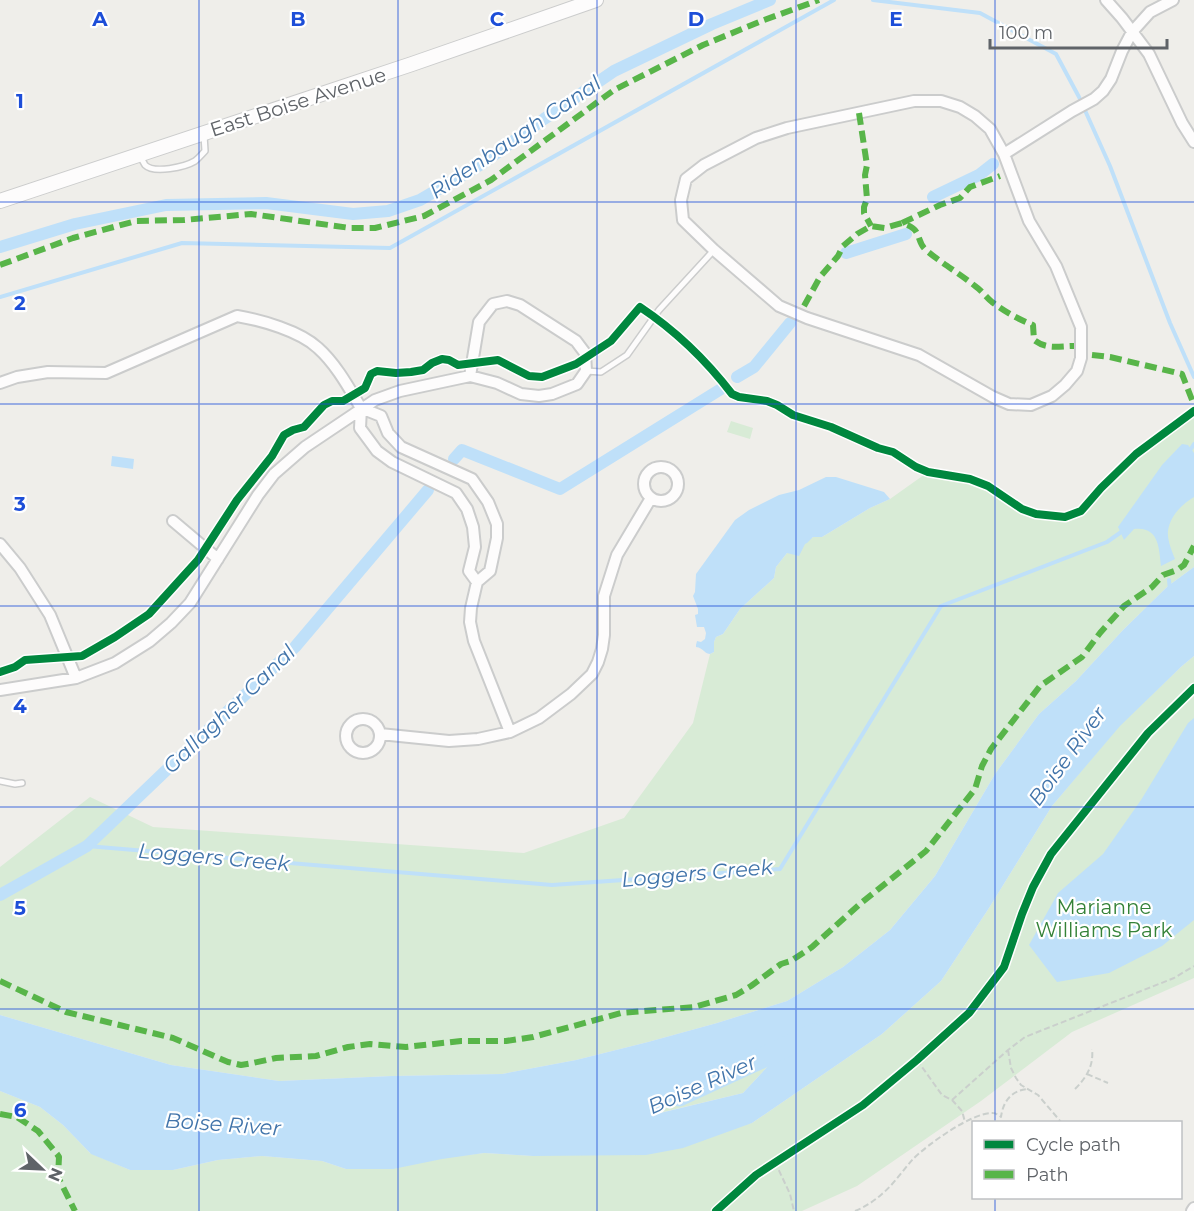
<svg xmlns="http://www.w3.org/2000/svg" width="1194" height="1211" font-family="Montserrat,sans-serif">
	<rect width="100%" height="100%" fill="#efeeea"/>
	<path fill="#d8ebd6" d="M1194,411V567L1168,586L1123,630L1076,681L1039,714L995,774L935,876L890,930L843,967L787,1001L717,1023L648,1042L576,1060L502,1074L392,1076L279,1081L171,1065L0,1015V867L90,797L153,827L524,853L624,818L693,723L710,654L714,652V642L716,637L723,634L740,609L774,578L776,567L787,553L813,537H822L870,508L890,499L928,472L970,479L988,486L1022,509L1036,514L1065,517L1081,511L1101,488L1136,454Z
		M731,421L753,428L750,439L727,432Z
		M1194,656V978L1072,1032L981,1101L857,1186L802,1211H0V1091L40,1107L63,1125L90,1153L130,1170H173L218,1160L262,1156L322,1161L346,1169L484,1153L533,1156L752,1123L882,1034L941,981L989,908L1052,806L1119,726L1182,666Z
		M787,1043V1049L769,1065L743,1093L659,1113L663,1107L688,1096L722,1072L757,1052Z"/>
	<path fill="#bfe0f9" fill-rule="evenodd" d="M1182,444L1188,445L1194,453V497C1182,504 1170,516 1168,531C1167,540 1172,551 1175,559L1161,566C1159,548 1159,526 1134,529L1124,540L1118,527L1162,465Z
		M112,456L134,459L133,469L111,466Z
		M826,477H836L884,492L890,499L870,508L822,537H813L807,543L805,544L799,556L787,553L776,567L774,578L740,609L723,634L716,637L714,642V652L710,654C703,653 704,648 696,647V645L697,641L701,642L705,639L706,633L704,627H697L695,615L698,614V609L693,596L695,592L696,574L735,520L749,510L779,495L799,490Z
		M1194,567V656L1182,666L1120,726L1052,806L989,908L941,981L882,1034L752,1123L683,1148L646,1155L533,1156L484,1153L442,1159L393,1169H346L322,1161L262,1156L218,1160L173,1170H130L91,1154L63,1125L40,1107L0,1091V1015L171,1065L279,1081L392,1076L502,1074L576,1060L648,1042L717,1023L787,1001L843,967L890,930L935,876L995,774L1039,714L1076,681L1123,630L1168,586ZM787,1044V1049L769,1065L743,1093L660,1113L663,1107L688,1096L722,1072L757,1052Z
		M1194,718V920L1162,946L1109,973L1057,982L1029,945L1058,893L1103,854L1141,800L1188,723Z"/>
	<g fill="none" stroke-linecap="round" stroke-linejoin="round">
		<path stroke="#bfe0f9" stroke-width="4" d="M873,0L980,13L1056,54L1079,97L1110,166L1170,323L1194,377
			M0,297L182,243L390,248L834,0
			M1189,452L1194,444
			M1169,580L1170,590
			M87,846L552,885L780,869L941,606L1107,542L1124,530"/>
		<path stroke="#bfe0f9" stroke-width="12" d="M933,197L979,175L993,164
			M0,247L75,224L166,205L266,203L353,214L388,211L420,200L483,163L544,119L614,71L712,24L770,0
			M846,253L906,234
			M737,377L754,367L790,323
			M454,459L462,450L560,489L721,389
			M0,895L87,846L295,647L428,490"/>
		<path stroke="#bfe0f9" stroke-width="21" d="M679,1096L814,1034"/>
		<defs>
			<path id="service" d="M140,156C141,158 144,163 145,165C154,174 185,167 195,161C199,158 202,154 205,151L204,135
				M586,371L601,372L627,355L659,310L714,250
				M0,781L15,784L22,783"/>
			<path id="minor" d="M1106,0L1122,18L1149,54L1182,123L1194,142
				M914,101H941L960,107L975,116L990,129L1004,154L1029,221L1056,266L1081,327V358L1077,371L1065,385L1052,396L1031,405L1009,404L993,397L919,355L807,318L779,306L714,250L683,220L681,200L686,179L704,165L756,138L787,128Z
				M1004,154L1072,111L1094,99L1103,91L1111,79L1122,51L1132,32L1150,12L1173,0
				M0,383L17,377L48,372L106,373L237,316C261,320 300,331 318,348C336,364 349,388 361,408
				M361,408L381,416L388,433L401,447L472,479L488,502L497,524V538L490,571L477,582L469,571L475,547L473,527L467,509L456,493L392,462L377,451L360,428Z
				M644 484a17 17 0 1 1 34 0a17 17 0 1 1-34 0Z
				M173,521L218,559
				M0,544L20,568L50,615L76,678
				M477,582L471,608L470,622L474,641L510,732
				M0,690L76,678L115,663L150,641L171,623L190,603L258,495L274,474L305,447L375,400L400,391L470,376L497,383L521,394L539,396L552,394L577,384L586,371L585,353L576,341L520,305L507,301L493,304L479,322L470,376
				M346 736a17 17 0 1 1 34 0a17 17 0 1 1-34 0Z
				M380,734L449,741L478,739L510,732L539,718L571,694L592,674L598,662L602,649L604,635V596L617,555L651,498
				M1192,1211L1194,1208"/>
			<path id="tertiary" d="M0,201L412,64L596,0"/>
		</defs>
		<use href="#service" stroke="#cbcccc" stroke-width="8"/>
		<use href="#minor" stroke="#cbcccc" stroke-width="14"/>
		<use href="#tertiary" stroke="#cbcccc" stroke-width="16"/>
		<path stroke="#cacfcc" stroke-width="2" stroke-dasharray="6 3" stroke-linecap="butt" d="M1008,1050L1011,1068L1016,1078L1021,1085L1038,1095L1061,1122
			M917,1060L942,1095L952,1100L962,1111L965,1122
			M1087,1074L1108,1083
			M1075,1089C1086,1078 1094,1066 1092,1049
			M952,1100L1008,1050L1025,1037L1174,978L1194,966
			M775,1162L790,1194L794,1211
			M855,1211C865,1207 874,1201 882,1194C894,1184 903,1170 913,1159C927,1145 972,1112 993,1113C996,1113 998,1115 1001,1117C1003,1101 1012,1090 1028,1089"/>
		<use href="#service" stroke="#fdfcfc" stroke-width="5"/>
		<use href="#minor" stroke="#fdfcfc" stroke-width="10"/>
		<use href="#tertiary" stroke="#fdfcfc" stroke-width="14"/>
		<path stroke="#58b549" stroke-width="6" stroke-dasharray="12 6" stroke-linecap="butt" d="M859,113L867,165L865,175L867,199L864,207V213L871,226
			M902,223L940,205L960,198L970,187L1000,176
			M0,265L73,238L136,221L184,220L251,214L350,228H375L424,216L491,180L614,90L703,45L764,20L819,0
			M804,306L820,277L838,256L843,246L857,234L871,226L885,228L902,223C908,225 914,227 917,233C920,239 920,245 926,250C941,263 959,273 975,286C981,290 986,297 992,302C1005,312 1018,319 1033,325L1034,340C1047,350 1059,346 1074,346
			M1092,355L1110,357L1182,374L1194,405
			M0,981L66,1012L173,1038L228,1062L241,1065L253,1063L276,1058L316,1056L348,1047L370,1044L406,1047L461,1041H506L533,1037L621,1013L694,1007L736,995L751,986L781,964L791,961L812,947L861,903L926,851L975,789L982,766L991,749L1040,686L1082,657L1100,633L1124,606L1152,587L1163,575L1177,570L1184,565L1194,546
			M0,1114L17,1117L38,1131L57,1154L59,1157L58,1177L75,1211"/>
		<defs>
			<path id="cycleway" d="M0,672L15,667L25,660L82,656L115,637L149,614L198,560L237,500L272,456L284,435L293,430L304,427L324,405L332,401H343L365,388L371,374L377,371L396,373L411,372L423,370L432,363L442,359L449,360L458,365L498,360L529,376L542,377L576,364L611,341L640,307C676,331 706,360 732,394L739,397L767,401L777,405L793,415L831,427L878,448L893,452L916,467L928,472L970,479L988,486L1022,509L1036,514L1065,517L1081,511L1101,488L1136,454L1194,411
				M716,1211L756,1175L863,1105L917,1060L969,1013L1004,967L1022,914L1033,887L1051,854L1148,733L1194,688"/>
		</defs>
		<use href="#cycleway" stroke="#fff" stroke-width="11"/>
		<use href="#cycleway" stroke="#00873e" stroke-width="8"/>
	</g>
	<path fill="none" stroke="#1d4ed8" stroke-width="1.5" stroke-opacity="0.55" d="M199,0V1211M398,0V1211M597,0V1211M796,0V1211M995,0V1122M0,202H1194M0,404H1194M0,606H1194M0,807H1194M0,1009H1194M995,1198V1211"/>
	<g text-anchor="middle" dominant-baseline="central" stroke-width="4.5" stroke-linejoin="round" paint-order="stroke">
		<g font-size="20" fill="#5f6368" stroke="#fff">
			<text transform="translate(298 102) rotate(-18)">East Boise Avenue</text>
		</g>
		<g font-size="20" fill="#348238" stroke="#fff">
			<text x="1104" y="907">Marianne<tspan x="1104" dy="23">Williams Park</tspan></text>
		</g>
		<g font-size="21" font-style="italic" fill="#4174aa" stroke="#fff">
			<text transform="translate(515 137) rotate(-34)">Ridenbaugh Canal</text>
			<text transform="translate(229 709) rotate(-44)">Gallagher Canal</text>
			<text transform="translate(1067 756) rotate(-54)">Boise River</text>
			<text transform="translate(214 857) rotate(5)">Loggers Creek</text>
			<text transform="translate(697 873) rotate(-5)">Loggers Creek</text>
			<text transform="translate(702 1084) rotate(-24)">Boise River</text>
			<text transform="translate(223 1124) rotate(4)">Boise River</text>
		</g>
	</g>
	<g font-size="20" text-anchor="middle" font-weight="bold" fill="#1d4ed8" stroke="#fff" stroke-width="4.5" stroke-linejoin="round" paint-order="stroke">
		<text x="100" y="26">A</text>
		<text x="298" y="26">B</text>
		<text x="497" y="26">C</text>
		<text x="696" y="26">D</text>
		<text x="896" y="26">E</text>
		<text x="20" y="108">1</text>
		<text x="20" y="310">2</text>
		<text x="20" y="511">3</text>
		<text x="20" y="713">4</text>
		<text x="20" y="915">5</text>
		<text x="20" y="1117">6</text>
	</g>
	<rect x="972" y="1121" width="210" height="78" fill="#ffffff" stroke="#bfc1c3" stroke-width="1.5"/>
	<rect x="984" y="1140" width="30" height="9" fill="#00873e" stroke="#bfc1c3" stroke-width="1.5"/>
	<text x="1026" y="1151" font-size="18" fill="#5f6368">Cycle path</text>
	<rect x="984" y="1170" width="30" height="9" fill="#58b549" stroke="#bfc1c3" stroke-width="1.5"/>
	<text x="1026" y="1181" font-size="18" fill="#5f6368">Path</text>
	<g transform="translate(42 1169) rotate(113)" stroke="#ffffff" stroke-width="4.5" paint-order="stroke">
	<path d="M0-4.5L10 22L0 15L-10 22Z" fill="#5f6368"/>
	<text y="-9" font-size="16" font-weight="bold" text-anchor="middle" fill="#5f6368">N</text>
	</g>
	<path d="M990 39v9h177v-9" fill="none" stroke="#5f6368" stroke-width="3"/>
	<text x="999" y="39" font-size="18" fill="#5f6368" stroke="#ffffff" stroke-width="4.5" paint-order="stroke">100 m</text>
</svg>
